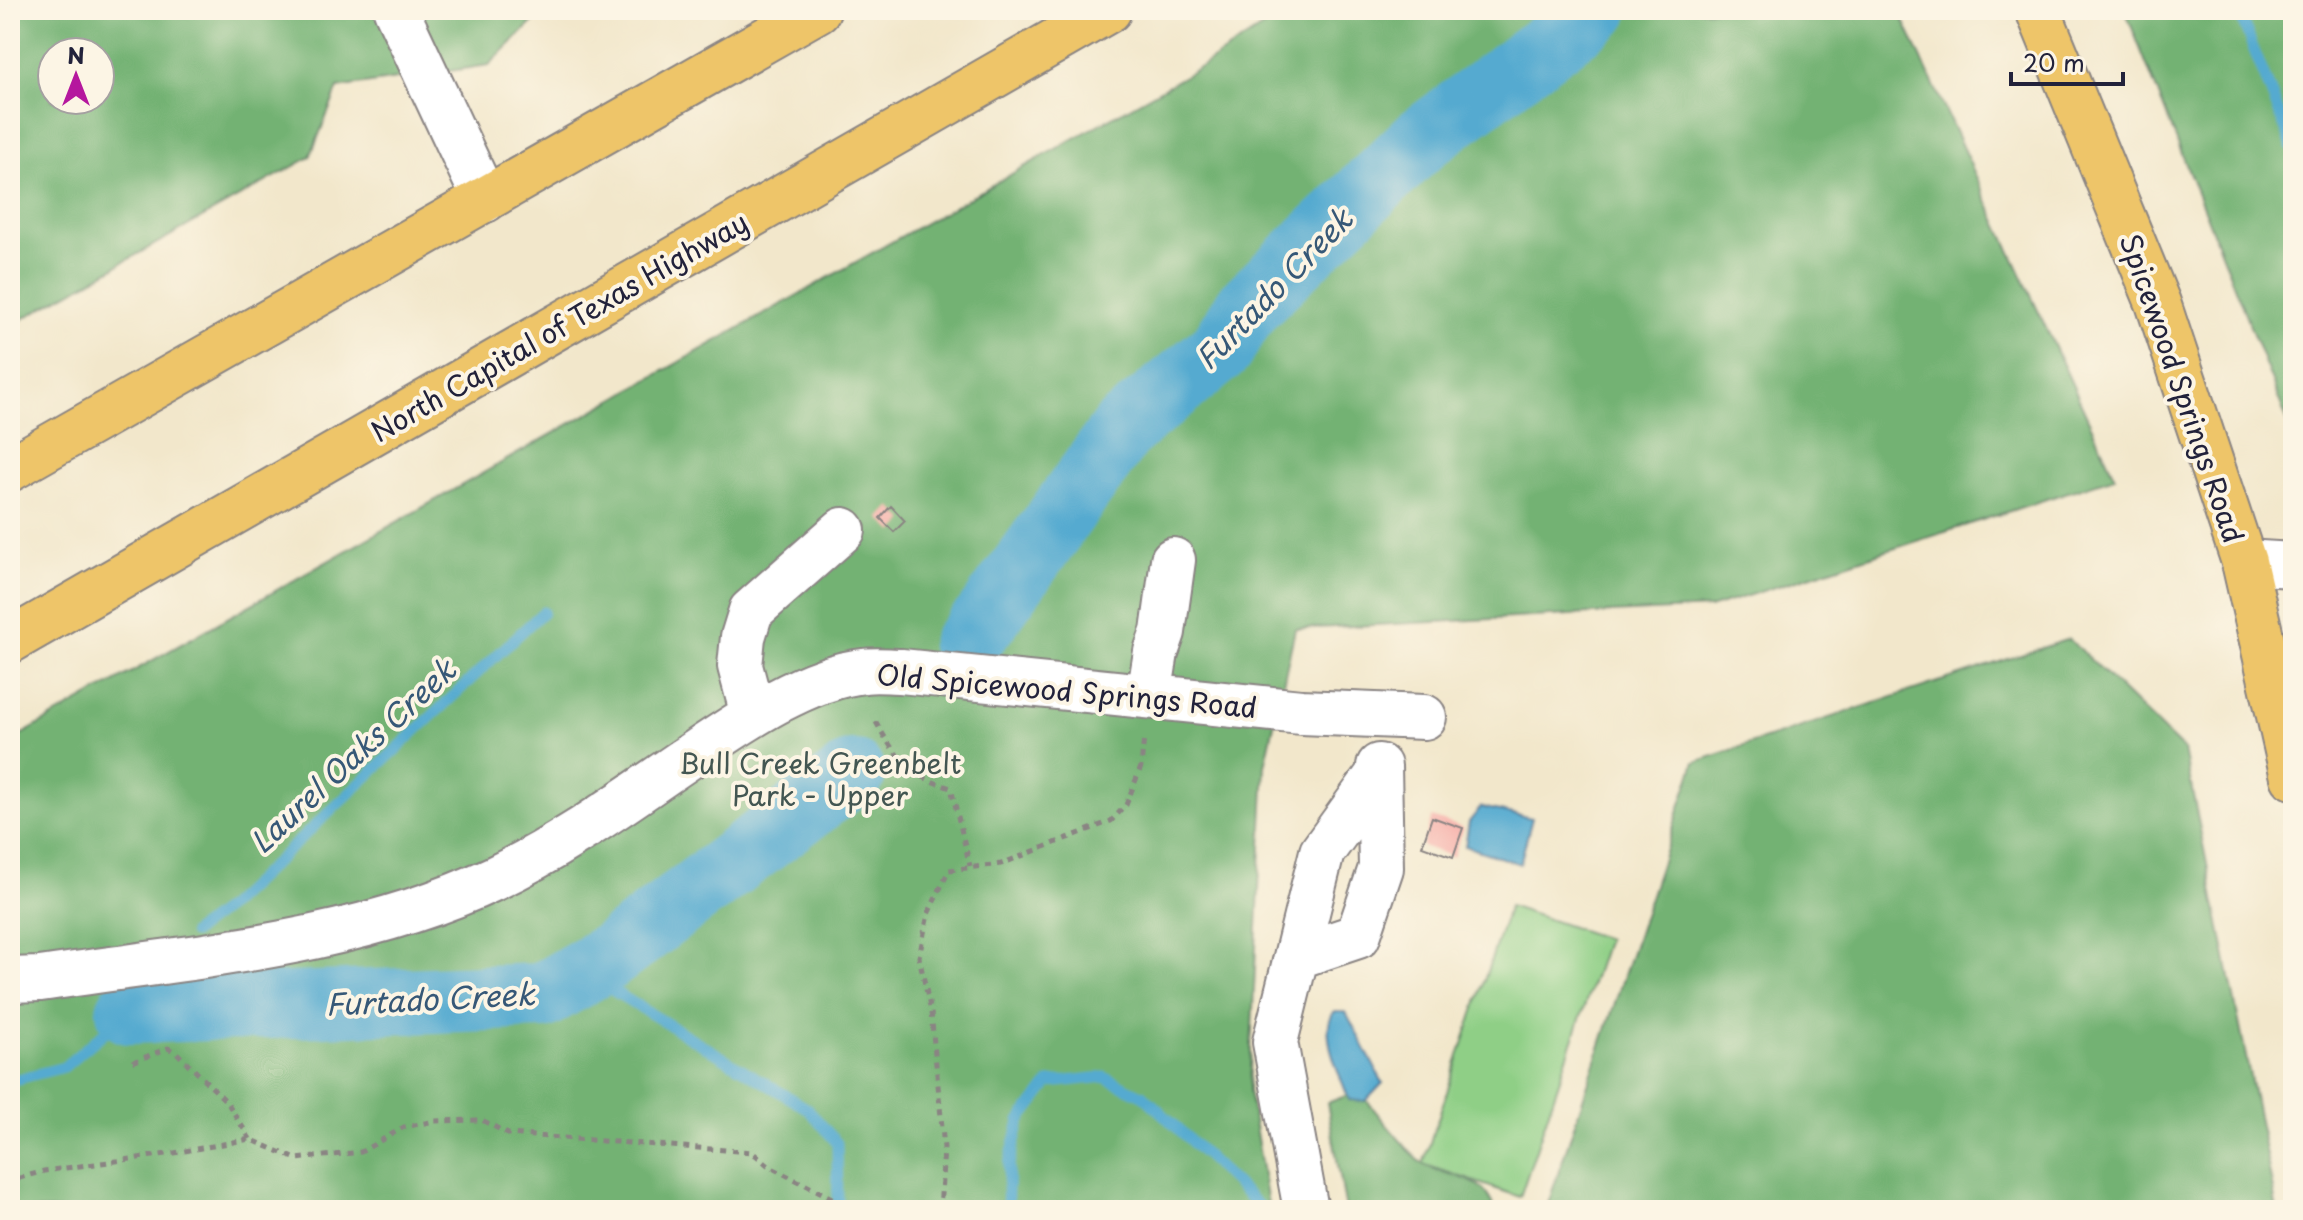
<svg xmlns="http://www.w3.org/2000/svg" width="2303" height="1220" font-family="'Playpen Sans',sans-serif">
	<rect width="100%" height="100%" fill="#fcf5e5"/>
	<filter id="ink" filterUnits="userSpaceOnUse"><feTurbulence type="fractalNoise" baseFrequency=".0125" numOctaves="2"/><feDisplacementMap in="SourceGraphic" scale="16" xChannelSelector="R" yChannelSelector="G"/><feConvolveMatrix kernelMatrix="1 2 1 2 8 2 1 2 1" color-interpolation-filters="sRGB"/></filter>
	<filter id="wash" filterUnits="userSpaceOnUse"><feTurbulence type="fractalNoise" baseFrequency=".006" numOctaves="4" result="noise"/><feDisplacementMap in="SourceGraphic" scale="32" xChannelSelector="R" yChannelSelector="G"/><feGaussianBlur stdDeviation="1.8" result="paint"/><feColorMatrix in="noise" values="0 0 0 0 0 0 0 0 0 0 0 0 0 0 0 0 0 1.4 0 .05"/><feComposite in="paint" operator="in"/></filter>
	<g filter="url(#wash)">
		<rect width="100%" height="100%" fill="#f2e7cb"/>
		<path fill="#8fcf86" stroke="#587860" stroke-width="2" d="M1509,906L1607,939L1520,1197L1423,1164Z"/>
		<path fill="#73b273" stroke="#4a6a57" stroke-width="2" fill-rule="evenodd" d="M10,10H424L441,13L442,10H545L489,65L338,88L310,157L10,326ZM52,52H100V100H52Z
			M1290,10H1899L2115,477L1710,608L1295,629L1265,766L1249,1090L1269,1210H10V741L1204,65Z
			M2125,10H2293V435Z
			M2069,639L2184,750L2277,1210H1546L1695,762Z
			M1359,1091C1372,1106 1412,1158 1425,1165C1450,1178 1488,1176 1494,1210H1346L1327,1103Z"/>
		<path fill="#54aad0" stroke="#3b6686" stroke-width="2" d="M1481,807L1532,818L1520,864L1465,846L1469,822Z
			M1334,1012H1346L1383,1083L1366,1101L1349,1100C1341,1076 1318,1033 1334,1012Z"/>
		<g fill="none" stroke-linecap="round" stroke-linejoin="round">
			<path stroke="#54aad0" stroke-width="11" d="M2238,10L2293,148
				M193,933L228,907L543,612
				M582,972L808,1109L837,1143L838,1210
				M10,1081L64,1067L129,1011
				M1007,1210L1009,1164L1020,1121L1049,1083L1104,1077L1144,1096L1263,1210"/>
			<path stroke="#54aad0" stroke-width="66" d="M964,645L986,619L1123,429L1221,349L1248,306L1422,139L1596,10
				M129,1011L542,996L610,956L853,773"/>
		</g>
		<g id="blocks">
			<path fill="#f6aba6" d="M891,506L905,521L894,532L880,518Z
				M1432,817L1463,828L1453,857L1422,846Z"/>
		</g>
	</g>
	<g filter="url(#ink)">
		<use href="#blocks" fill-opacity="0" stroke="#8a8483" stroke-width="2"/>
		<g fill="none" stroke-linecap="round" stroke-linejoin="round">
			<defs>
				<path id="minor" d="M396,10L485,200
					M2244,562L2293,565
					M1149,696L1156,652L1163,632L1173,560
					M753,715L740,666L743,637L751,611L843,530
					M1298,956L1358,936L1381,868L1379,766
					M10,980L40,979C193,956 354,945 495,878C563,846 624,801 686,759C735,726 804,677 864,671C876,669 889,671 901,671L1301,712L1424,717
					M1306,1210L1275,1042L1322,852L1377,776"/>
				<path id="major" d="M2038,10L2158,303L2244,562L2293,777"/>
				<path id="highway" d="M10,469L818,10
					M10,641L1109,10"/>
			</defs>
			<use href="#minor" stroke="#8a8483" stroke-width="48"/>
			<use href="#major" stroke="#8a8483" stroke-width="48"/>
			<use href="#highway" stroke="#8a8483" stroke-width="48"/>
			<path stroke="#8a8483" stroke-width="5" stroke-dasharray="6 6" stroke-linecap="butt" d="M876,722C896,758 910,776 951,788L970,866
				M133,1062L168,1048L177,1053L227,1102L250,1139
				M10,1186L16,1179L44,1171L174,1153L250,1139L296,1159L361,1152L404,1127L435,1121L482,1120L508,1134L752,1152L770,1167L856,1210
				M940,1210L944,1148L931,1012L919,957L928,914L949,870L1001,864L1111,821L1126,805L1141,767L1144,737"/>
			<use href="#minor" stroke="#fff" stroke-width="44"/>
			<use href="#major" stroke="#eec569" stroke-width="44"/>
			<use href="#highway" stroke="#eec569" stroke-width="44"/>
		</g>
	</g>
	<g text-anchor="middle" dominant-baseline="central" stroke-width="8" stroke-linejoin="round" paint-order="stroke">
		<g font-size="28" fill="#22223b" stroke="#fcf5e5">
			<text transform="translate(559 326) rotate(-30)">North Capital of Texas Highway</text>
			<text transform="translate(2183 388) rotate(71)">Spicewood Springs Road</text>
			<text transform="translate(1067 690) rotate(5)">Old Spicewood Springs Road</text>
		</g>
		<g font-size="28" fill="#435652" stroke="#fcf5e5">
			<text x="820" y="762">Bull Creek Greenbelt<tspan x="820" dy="32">Park - Upper</tspan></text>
		</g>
		<g font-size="30" font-style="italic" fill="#365877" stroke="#fcf5e5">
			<text transform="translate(1273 288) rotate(-46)">Furtado Creek</text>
			<text transform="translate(352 755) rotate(-43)">Laurel Oaks Creek</text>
			<text transform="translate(430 998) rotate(-3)">Furtado Creek</text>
		</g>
	</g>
	<rect width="2303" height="1220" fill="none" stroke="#fcf5e5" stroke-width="40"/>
	<g transform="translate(76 76)"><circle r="38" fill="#fcf5e5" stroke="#a5a1a1" stroke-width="2"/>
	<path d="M0-6L14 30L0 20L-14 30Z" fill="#b5179e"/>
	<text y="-12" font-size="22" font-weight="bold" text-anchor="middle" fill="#22223b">N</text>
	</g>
	<path d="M2011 72v12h112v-12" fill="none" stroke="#22223b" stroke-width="4"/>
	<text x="2023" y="72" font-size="24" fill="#22223b" stroke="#fcf5e5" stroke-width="6" paint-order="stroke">20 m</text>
</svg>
